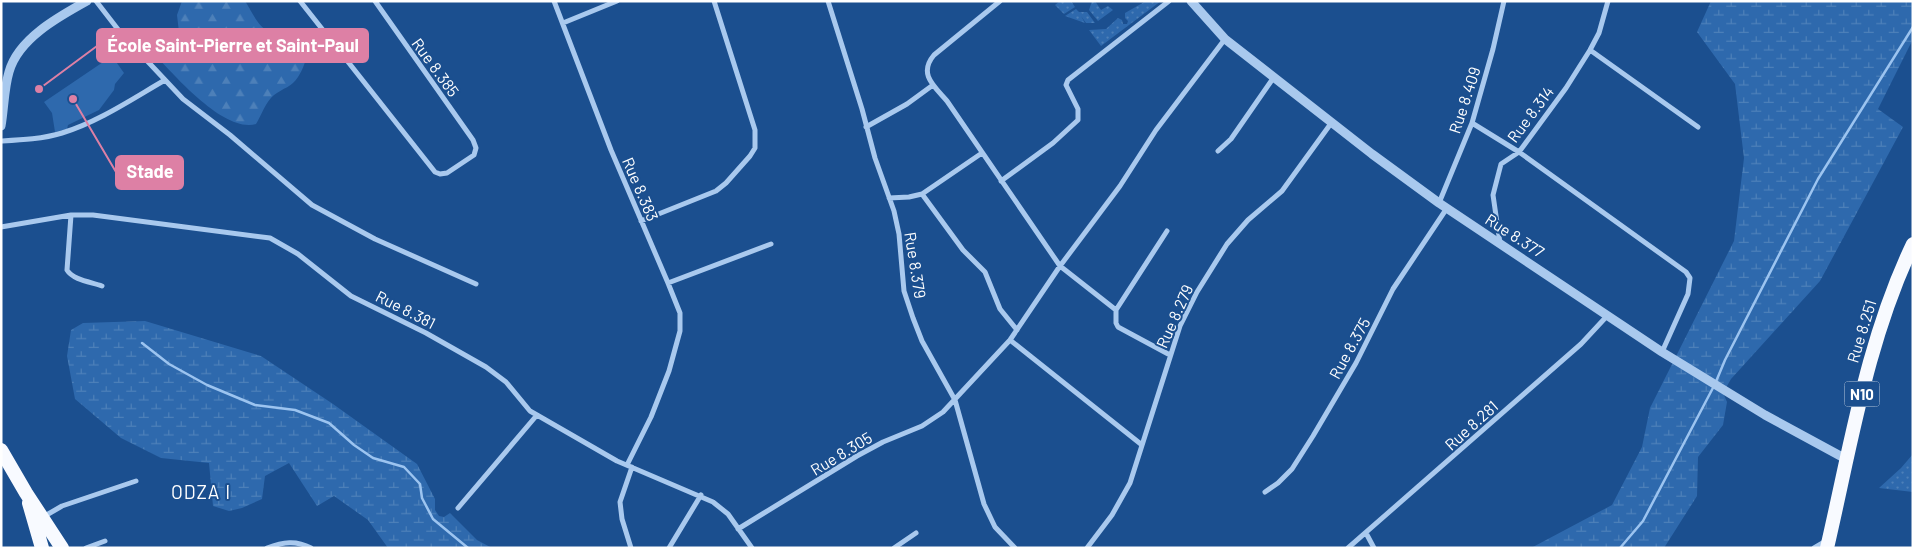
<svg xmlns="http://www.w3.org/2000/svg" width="1914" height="549" font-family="Barlow,sans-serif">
	<defs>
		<pattern id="grass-dots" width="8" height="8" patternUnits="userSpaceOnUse" patternTransform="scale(1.25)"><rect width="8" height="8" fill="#2e69ad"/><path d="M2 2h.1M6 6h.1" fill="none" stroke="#4d80b9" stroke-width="1.8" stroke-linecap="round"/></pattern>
		<pattern id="forest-firs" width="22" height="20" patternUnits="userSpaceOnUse" patternTransform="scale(1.25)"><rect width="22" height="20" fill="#2e69ad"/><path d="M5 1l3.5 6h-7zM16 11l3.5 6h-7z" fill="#4d80b9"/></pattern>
		<pattern id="wetland-marsh" width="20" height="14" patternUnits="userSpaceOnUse" patternTransform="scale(1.25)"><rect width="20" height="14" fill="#2e69ad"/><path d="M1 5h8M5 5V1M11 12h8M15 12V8" fill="none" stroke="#4d80b9"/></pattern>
	</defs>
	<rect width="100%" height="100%" fill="#1b4f8f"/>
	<path fill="url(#grass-dots)" d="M1060,1H1071L1075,7L1064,14L1055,5Z
		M1092,1H1095L1101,10L1108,6L1113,10L1098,21L1089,10Z
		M1146,1H1161L1101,46L1089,30L1106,29L1118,18L1122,20L1123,24H1127L1128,21L1125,18V13Z
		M1076,9L1079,12H1087L1095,23H1086L1081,16L1085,23L1065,16Z
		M1913,454V492L1879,488L1901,468Z"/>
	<path fill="url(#forest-firs)" d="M182,1H245C251,10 258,27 268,31C274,34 282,32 288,33C313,36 309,60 298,77C292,87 283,88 274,95C266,101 261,116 256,124C225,133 177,78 157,57V48L174,39L179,32L177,15Z"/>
	<path fill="url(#wetland-marsh)" d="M1711,1H1913V39L1878,109L1903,127L1820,281L1731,379L1723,393L1727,402L1723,425L1698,457L1697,496L1664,548H1531L1612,505L1642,447L1650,408L1734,241L1744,158L1735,84L1697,32Z
		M145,321L261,356L333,404L417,464L435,499V510L439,516L444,517L450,513L477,540L492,548H388L368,520L334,496L317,506L289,463L265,476L262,499L242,508L229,511L213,506L209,463L161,458L121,438L75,399L67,356L71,330L83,323Z"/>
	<path fill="#2e69ad" d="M112,56L124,73L115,84L114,90L99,110L68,125L67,129L55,132L52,113L44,102Z"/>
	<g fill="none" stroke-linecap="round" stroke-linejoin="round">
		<path stroke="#9cc4f0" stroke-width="2.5" d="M142,343L169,364L207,385L255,405L295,410L329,423L354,445L373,458L404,467L420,484L422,498L433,519L468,548
			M1620,548L1643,521L1715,384L1725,360L1818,179L1913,27"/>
		<path stroke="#a9c9ee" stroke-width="5" d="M96,1L120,32L183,99L230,135L312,205L375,239L476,284
			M300,1L435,172L440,174L447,173L474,155L476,148L473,140L375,1
			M554,1L611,150L668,283L771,244
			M828,1L862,109L875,158L894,211L899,234L904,291L913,318L922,341L955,400L984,504L995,527L1015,548
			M1000,1L934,55C918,74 934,86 947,101L1060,266L1116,310
			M563,23L617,1
			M1590,50L1698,127
			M1472,123L1519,152L1686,272L1690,278L1688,294L1662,352
			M866,127L907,104L933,85
			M1,141C21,140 43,139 62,133C98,122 132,99 165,80
			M1218,151L1231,139L1274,77
			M1001,181L1053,143L1078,120V109L1066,85L1068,80L1169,1
			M922,194L963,250L985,272L1000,309L1017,330
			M889,198L909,197L922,194L982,153
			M1439,203L1472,123L1493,49L1504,1
			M71,215L67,270C73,280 91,282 102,286
			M641,221L716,191L726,183L750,156L755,148V130L714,1
			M1,227L71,215H93L270,238L298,254L351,296L426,333L486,367L506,382L530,411L537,415L617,461L713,502L728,514L752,548
			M1167,231L1116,310V323L1118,327L1170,355
			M1500,243L1493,195L1501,164L1519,152L1566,88L1590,50L1599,33L1608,1
			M1010,340L1142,445
			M627,465L651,417L669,371L680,331V313L668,283
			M1265,492L1278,483L1292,469L1313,436L1356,363L1393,289L1447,208
			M458,508L537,415
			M43,517L62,506L136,481
			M738,529L857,456L883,442L922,426L943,412L1010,340L1060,266L1120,186L1156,130L1225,39
			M1366,533L1374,548
			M86,548L105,541
			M267,548C283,542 296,540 311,548
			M631,548L622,519L620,502L632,467
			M669,548L701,495
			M894,548L916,533
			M1087,548L1112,515L1130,483L1180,326L1197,292L1227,244L1248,220L1282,191L1332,122
			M1348,548L1581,344L1607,316
			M1814,548L1826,541"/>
		<path stroke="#a9c9ee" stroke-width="9" d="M1191,1L1225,39L1372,154L1439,203L1662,352L1765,415L1846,459
			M1,126C4,109 4,89 9,72C18,39 58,17 87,1"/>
		<path stroke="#f8faff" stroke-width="14" d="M1,450L26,493L62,548
			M29,503L42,548
			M1827,548C1851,445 1867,340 1913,244"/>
	</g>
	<g text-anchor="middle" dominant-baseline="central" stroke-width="4" stroke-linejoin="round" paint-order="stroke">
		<rect fill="#1b4f8f" stroke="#bbcadd" stroke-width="1" x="1844.5" y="381.5" width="35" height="25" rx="4"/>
		<g font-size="15" font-weight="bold" fill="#fff">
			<text x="1862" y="394">N10</text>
		</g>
		<g font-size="16" fill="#fff" stroke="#1b4f8f">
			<text transform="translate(436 67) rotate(54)">Rue 8.385</text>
			<text transform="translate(1464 100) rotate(-72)">Rue 8.409</text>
			<text transform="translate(1530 114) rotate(-53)">Rue 8.314</text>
			<text transform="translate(641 189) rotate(67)">Rue 8.383</text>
			<text transform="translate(1515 235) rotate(33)">Rue 8.377</text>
			<text transform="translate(916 265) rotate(81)">Rue 8.379</text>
			<text transform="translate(406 309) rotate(27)">Rue 8.381</text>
			<text transform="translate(1174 316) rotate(-66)">Rue 8.279</text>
			<text transform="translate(1861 331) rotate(-73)">Rue 8.251</text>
			<text transform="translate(1349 348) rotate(-61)">Rue 8.375</text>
			<text transform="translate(1471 425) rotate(-42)">Rue 8.281</text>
			<text transform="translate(841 453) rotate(-31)">Rue 8.305</text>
		</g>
		<g font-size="19" letter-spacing="1" fill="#fff" stroke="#1b4f8f">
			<text x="201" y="491">ODZA I</text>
		</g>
	</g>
	<path fill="none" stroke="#dd80a5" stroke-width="2" d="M39 89L97 46M73 99L116 172"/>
	<g fill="#dd80a5" stroke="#1b4f8f" stroke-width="2">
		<circle cx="39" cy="89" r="5"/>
		<circle cx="73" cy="99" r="5"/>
	</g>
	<g fill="#dd80a5" stroke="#dd80a5" stroke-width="2">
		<rect x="97" y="29" width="271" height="33" rx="5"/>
		<rect x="116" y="156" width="67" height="33" rx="5"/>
	</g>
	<g font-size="18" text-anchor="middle" font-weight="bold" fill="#fff">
		<text x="233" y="52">École Saint-Pierre et Saint-Paul</text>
		<text x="150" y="178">Stade</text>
	</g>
	<rect width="1914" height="549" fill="none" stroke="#ffffff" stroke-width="5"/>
</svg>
